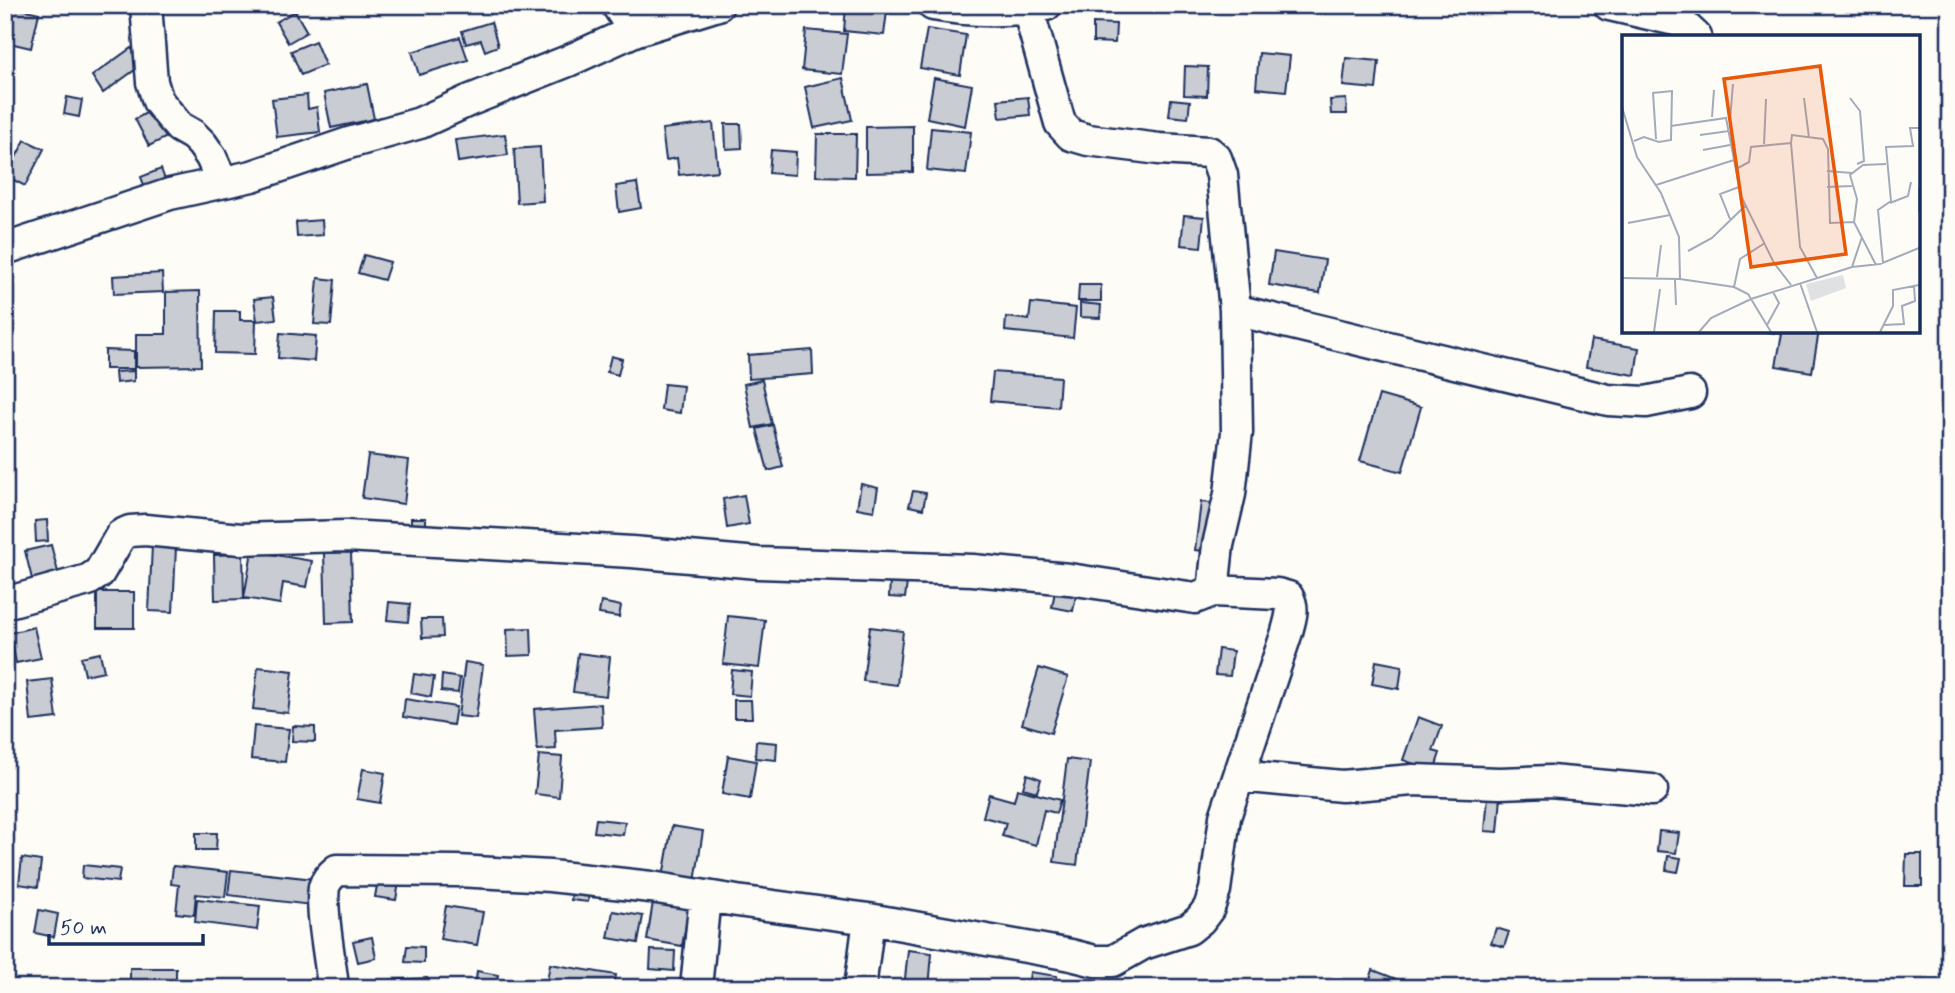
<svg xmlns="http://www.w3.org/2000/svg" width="1955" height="993" font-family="Mynerve,sans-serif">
	<rect width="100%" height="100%" fill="#fdfcf7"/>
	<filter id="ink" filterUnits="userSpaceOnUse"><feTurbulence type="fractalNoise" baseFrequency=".0143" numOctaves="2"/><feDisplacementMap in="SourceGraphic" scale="14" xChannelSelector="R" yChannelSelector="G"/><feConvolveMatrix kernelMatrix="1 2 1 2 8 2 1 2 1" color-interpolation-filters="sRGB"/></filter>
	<g filter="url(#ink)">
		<path fill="#c9ccd3" stroke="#1b2f5e" stroke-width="2" d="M5,5L39,13L31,48L5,42Z
			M411,5H445L412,10Z
			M846,6L887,11L884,35L844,31Z
			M295,11L307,32L288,43L276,22Z
			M491,22L498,46L485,51L481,40L466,44L462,31Z
			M1093,23L1116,24L1115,43L1093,42Z
			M927,29L966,35L960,75L920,68Z
			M806,30L847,34L842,74L802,70Z
			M460,37L468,60L419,75L412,52Z
			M315,41L325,65L301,75L291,51Z
			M131,48L143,64L103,93L92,76Z
			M1259,53L1290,56L1286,91L1256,88Z
			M1346,58L1379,61L1376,89L1343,86Z
			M1185,66L1208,67L1207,96L1184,95Z
			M843,78L852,120L814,128L805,87Z
			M934,78L972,85L965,126L927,118Z
			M367,84L374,119L331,128L324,93Z
			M307,95L308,109L317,107L320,132L277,137L272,99Z
			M67,97L82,100L79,117L64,114Z
			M1028,97L1030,115L1000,118L998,100Z
			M1171,99L1190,101L1188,118L1169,116Z
			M1346,99L1347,114H1331L1330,100Z
			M159,106L173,134L149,146L135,119Z
			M713,123L718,171L679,175L677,158L666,160L662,129Z
			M725,124H741L742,148L726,149Z
			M913,126V172L866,173V127Z
			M931,128L971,132L966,174L927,170Z
			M505,134L508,155L458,162L455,140Z
			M817,134H856L855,177L816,176Z
			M25,140L44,149L25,186L6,176Z
			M540,147L543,201L517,203L514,149Z
			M771,150L796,152L795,175L769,173Z
			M161,169L167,185L147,193L141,177Z
			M637,183L641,208L619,212L616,186Z
			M1184,215L1204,217L1201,247L1181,245Z
			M322,220L323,235L297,237L296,222Z
			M1274,252L1325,260L1320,293L1269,285Z
			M364,255L390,262L384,280L358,273Z
			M162,273L163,292L114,294L113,276Z
			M318,278L335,280L331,325L314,324Z
			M1079,285H1101V301H1078Z
			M200,291L201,366L136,367V334H166V292Z
			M273,297L276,319L257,321L254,299Z
			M1031,303L1076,308L1073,338L1005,331L1006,317L1029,320Z
			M1080,303L1101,305L1100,318L1080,317Z
			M216,311H240V320H256L255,354L215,353Z
			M1762,331H1819L1812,372L1776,366L1782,334Z
			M280,333L316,336L314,361L278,358Z
			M1591,340L1639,348L1635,375L1586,367Z
			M105,350L134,351V369H105Z
			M812,350L813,374L749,379L748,355Z
			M611,356L622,359L618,375L607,372Z
			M134,371V381L116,383L115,372Z
			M993,372L1060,377L1058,407L990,401Z
			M762,380L772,424L753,428L744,384Z
			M664,384L683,386L680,413L661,410Z
			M1379,395L1421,407L1402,472L1360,461Z
			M773,425L783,467L768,471L757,429Z
			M368,455L409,460L404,504L362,498Z
			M861,484L878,488L874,511L857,508Z
			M913,491L926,493L923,509L909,506Z
			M744,495L749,524L727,528L723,499Z
			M1201,502L1219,504L1213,552L1195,550Z
			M411,518H426V533H411Z
			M47,520L48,541L36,542L35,521Z
			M51,545L59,576L33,583L25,551Z
			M152,545L176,547L173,612L149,611Z
			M252,551L312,561L307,587L283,583L280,604L244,598Z
			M351,552L353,622L326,623L324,553Z
			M243,554L244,599L215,600L214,555Z
			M7,569L12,589L5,591V570Z
			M890,582L907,583L905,598L889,597Z
			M1055,591L1076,595L1073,611L1052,607Z
			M97,592H134V628H97Z
			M389,602L410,604L408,622L387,620Z
			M601,602L621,606L619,617L599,614Z
			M728,616L765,620L759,668L723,664Z
			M421,619H442L443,637L422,638Z
			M34,627L41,658L16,663L10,633Z
			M870,627L903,631L897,685L863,681Z
			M531,628L532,655L508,656L507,629Z
			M1218,649L1233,651L1230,676L1215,675Z
			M100,653L104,671L85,675L81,657Z
			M578,653L610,657L606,696L573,692Z
			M1376,661L1402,666L1399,689L1372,684Z
			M465,662L483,665L476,718L458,716Z
			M258,667L293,671L288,713L253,709Z
			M1039,668L1068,677L1051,733L1022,724Z
			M732,670L752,672L750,696L730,694Z
			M414,674L434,677L431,697L411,693Z
			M442,675L460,678L458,693L441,691Z
			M52,679L57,718L31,721L27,682Z
			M405,699L456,707L453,725L403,717Z
			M734,700H751L752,718H734Z
			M601,704L602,727L555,730L556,749L537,750L534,709Z
			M1418,717L1442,726L1433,751L1440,753L1434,771L1403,760Z
			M254,726L289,729L285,762L251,759Z
			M293,726L315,727V742L292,741Z
			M756,741L777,743L776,760L755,758Z
			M539,755L562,757L559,797L535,794Z
			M728,756L756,761L750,799L722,794Z
			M1067,759L1090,762L1077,865L1054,862Z
			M363,769L385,773L380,803L357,799Z
			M1027,774L1041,779L1037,792L1023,788Z
			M1017,789L1060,800L1056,813L1044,810L1036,845L1002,836L1006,823L983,817L989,794L1014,801Z
			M1488,796L1501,797L1498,832L1485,831Z
			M596,819L625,822L623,835L594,832Z
			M672,826L703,831L695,882L663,877Z
			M1659,831L1679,833L1676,853L1657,851Z
			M196,833H217L216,850H196Z
			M1906,854H1922V886H1905Z
			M1668,856L1681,858L1678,872L1666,870Z
			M22,858L41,861L38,887L19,884Z
			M83,865L120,869L118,882L82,878Z
			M173,866L228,872L225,897L196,894L194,915L176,913L179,885L171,884Z
			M231,870L314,879L311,905L228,895Z
			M378,879L399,882L396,900L375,897Z
			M572,890L589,893L588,902L571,900Z
			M197,899L260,906L257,930L195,922Z
			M653,902L689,908L682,946L647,940Z
			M446,906L483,912L477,945L440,939Z
			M39,910L58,914L54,937L35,933Z
			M613,911L643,916L638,943L608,938Z
			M1496,928L1509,932L1504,947L1491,943Z
			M372,937L376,958L358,962L353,941Z
			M407,946L424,947V963L405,962Z
			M651,950L675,951L674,971L650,969Z
			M908,950L932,953L929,988H904Z
			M550,964L616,975L614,988L546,987Z
			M130,968H176V986H130Z
			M1373,970L1399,980L1396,988H1367Z
			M477,971L498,975L496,988H475Z
			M1030,972L1057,976L1055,988H1028Z
			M427,978V988H371L370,981Z"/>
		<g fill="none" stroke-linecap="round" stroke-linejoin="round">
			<defs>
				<path id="minor" d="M146,5L152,82L158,101L179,127L193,135L202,144L211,157L222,182
					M617,5L634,31
					M933,5C968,11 1012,13 1046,5
					M1609,5L1679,21L1696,37
					M5,249L170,194L252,176L349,143L420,123L468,101L568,61L634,31L718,5
					M1235,310L1608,400L1646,402L1690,393
					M5,603L88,580L99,573L121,535L130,531L145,530L241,539L346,536L632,552L758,563L973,570L1069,579L1195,598L1213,591
					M1239,776L1342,786L1413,780L1500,783L1550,781L1652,790
					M333,988C331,961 320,912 324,887C326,880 332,874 337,870L457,871L550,876L651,887L737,901L869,919L1071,955L1095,961H1113L1143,944L1189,929L1200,920L1209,908L1215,890L1225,817L1287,632C1290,619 1295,609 1288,597L1277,594L1213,591L1218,545L1230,494L1237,432L1235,310L1222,175L1216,158L1209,152L1159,149L1088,140L1071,135L1060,123L1028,9
					M696,988L705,896
					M860,988L869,919"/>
			</defs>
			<use href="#minor" stroke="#1b2f5e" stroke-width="35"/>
			<use href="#minor" stroke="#fdfcf7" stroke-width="30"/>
		</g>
	</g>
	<g transform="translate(1622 35)">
		<rect width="298" height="298" fill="#fdfcf7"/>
		<path d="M221,240L224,253L189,266L184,249Z" fill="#e0e1e3"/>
		<path fill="none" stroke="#a3aaba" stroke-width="2" d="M182,63L187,103M228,63L238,76L242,126L235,129M0,72L15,122L39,158L57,202L58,244M90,82L92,55M108,85L111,49M49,91L104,83L119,161L152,228L169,250M78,100L107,96M12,106L22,102L37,107L49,105L50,56L31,58L34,104M169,108L178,212L195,243M142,109L144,64M81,115L108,110M116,133L127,127L129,112L169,108L170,100L201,104L206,114L208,188L232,187L254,230M205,136L230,138M34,150L112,125M205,152L230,151M297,153V177M268,168L286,161L289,147M108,184L98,159L117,152M232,187L235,164L228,140L241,130L264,129M6,188L48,180M66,216L90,203L123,171M261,228L256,175L269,166L264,112L291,111L288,93H297M230,232L240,202M35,242L39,210M0,243L58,244L112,252L126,259L149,297M53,245L54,270M178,248L195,297M112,252L118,224L143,208M145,290L157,268L151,257M262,290L282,289L280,271L293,266L292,251M32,297L38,254M77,297L89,283L129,264L230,232L258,229L297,213M258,297L271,271V255L297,250"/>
		<path fill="#e8590c" fill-opacity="0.15" stroke="#e8590c" stroke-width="3.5" d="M198,31L224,219L129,232L102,44Z"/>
		<rect width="298" height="298" fill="none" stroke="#1b2f5e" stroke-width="3.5"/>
	</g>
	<rect width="1955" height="993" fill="none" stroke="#fdfcf7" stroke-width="28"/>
	<rect x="14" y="14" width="1927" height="965" fill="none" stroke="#1b2f5e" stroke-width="2.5" filter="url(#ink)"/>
	<path d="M49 934v10h154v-10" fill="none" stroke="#1b2f5e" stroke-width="3.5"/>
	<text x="60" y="934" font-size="21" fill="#1b2f5e" stroke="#fdfcf7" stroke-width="5" paint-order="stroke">50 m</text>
</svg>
